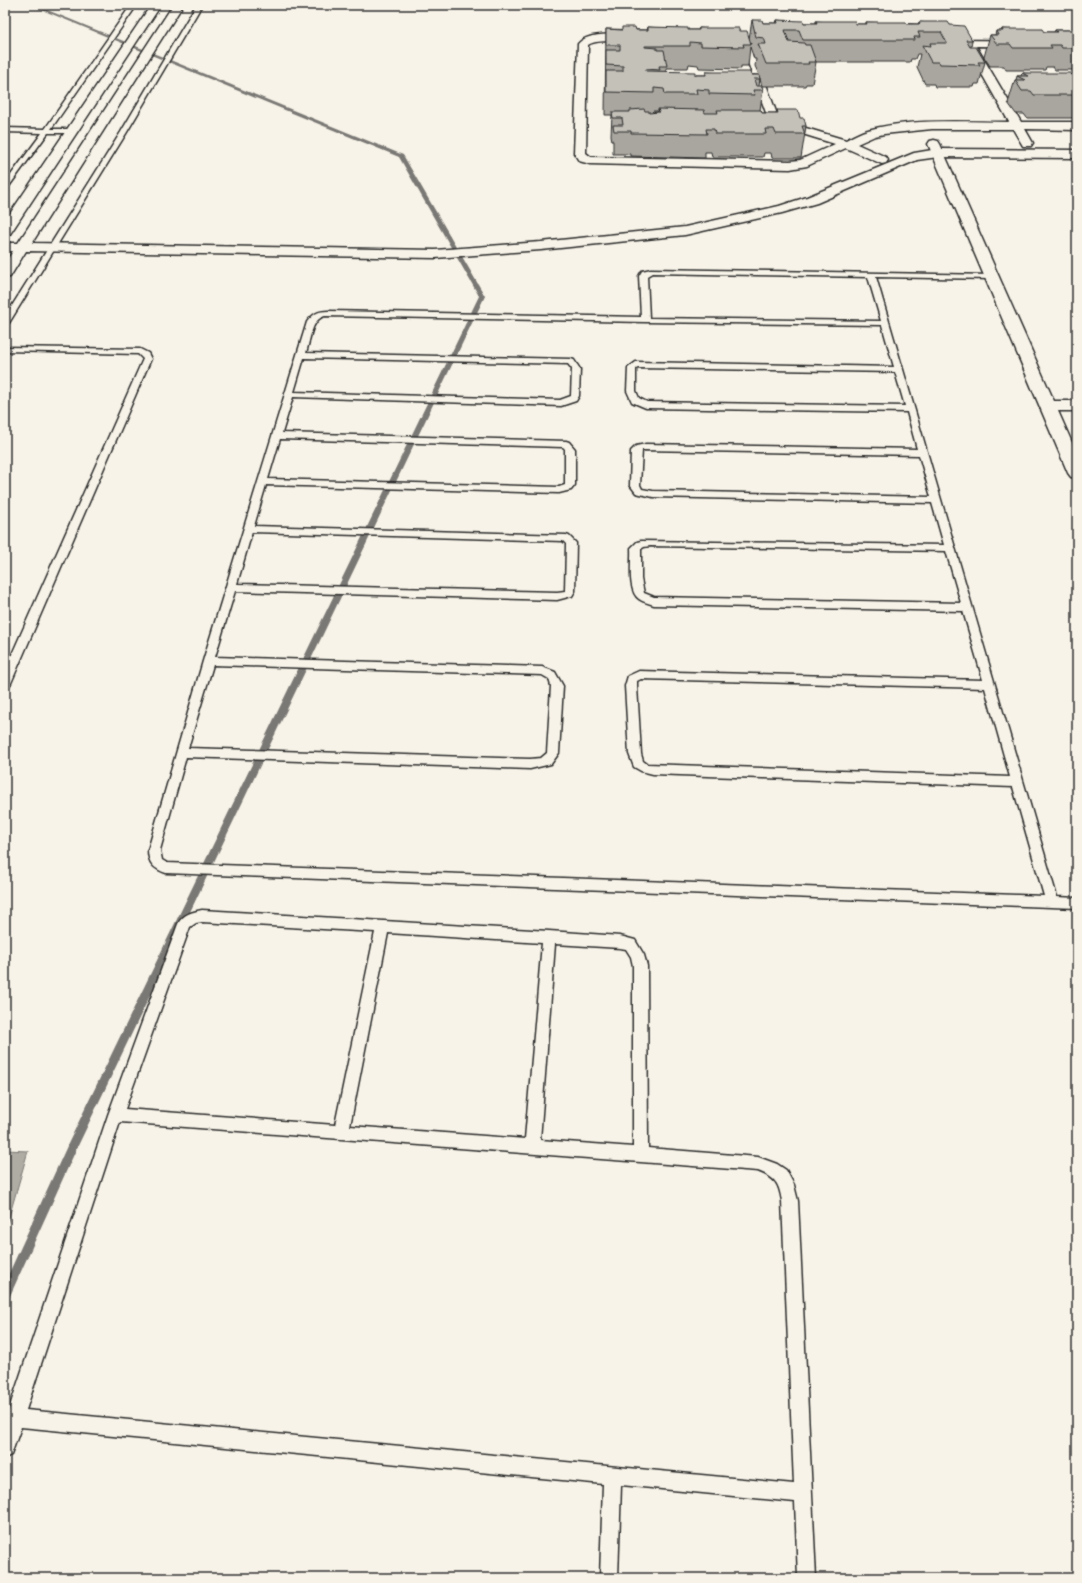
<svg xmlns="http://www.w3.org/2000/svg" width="1082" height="1583" font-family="'Indie Flower',sans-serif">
	<rect width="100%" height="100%" fill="#f7f3e8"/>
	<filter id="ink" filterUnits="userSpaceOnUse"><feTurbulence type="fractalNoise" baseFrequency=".025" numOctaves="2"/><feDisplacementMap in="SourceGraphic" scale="8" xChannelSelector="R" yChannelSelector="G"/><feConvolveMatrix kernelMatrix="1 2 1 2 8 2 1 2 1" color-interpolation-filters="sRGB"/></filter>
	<g filter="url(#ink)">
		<path fill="#afaca4" stroke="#7a7874" d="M5,1150L28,1151L5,1231Z"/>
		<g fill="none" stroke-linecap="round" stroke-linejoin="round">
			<path fill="#7a7874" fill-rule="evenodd" d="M30,5H35L403,155L485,296L75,1152L9,1298L5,1299V1282L67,1146L479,296L399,157Z"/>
			<defs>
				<path id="lane" d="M131,5H137L51,129H71L74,131L71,133H48L7,189L5,190V183L42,133L5,132V128L45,129Z
					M196,5H202L127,132L9,323L5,325V317L121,132Z
					M651,269L992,275L996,277L992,279L876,277L1057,897L1077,898V908L166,873C154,869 148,863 148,850L203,661L307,322C313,314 318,311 328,311L641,317L639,276L642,271ZM652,273L868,277L881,321L649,318L647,276ZM325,316L645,322L882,325L894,367L636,362L628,368L627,391L632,402L646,408L907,412L917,449L646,444L636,446L631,451L630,485L636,493L653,497L932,503L944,545L641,541L637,542L631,548C632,561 627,591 639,599C643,602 649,603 654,605L963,611L983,680L639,671L628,676L625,686L629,754L634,767L641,771L653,774L1013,787L1044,896L167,863L162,860L160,850L186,757L530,769L551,764L559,753L563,686L555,672L542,667L215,657L235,591L557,600L572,596L575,591L576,543L569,536L566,535L254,526L266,485L559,493L571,490L575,485V449L569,442L566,441L282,433L293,397L561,406L576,401L579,396L580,369L574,360L571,359L306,353C310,341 311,319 325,316ZM304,358L568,364L572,369L571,396L560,400L294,392ZM638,368L895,372L905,406L647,402L639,398L636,391V369ZM280,439L563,447L565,449V485L559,487L268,479ZM642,450L919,455L931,497L653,491L642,489L640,485ZM252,532L563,541L566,544L565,591L557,592L237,584ZM650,546L946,551L961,603L654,597L644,593L641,579V549L644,547ZM213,665L542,675L549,679L551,686L547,753L541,758L530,759L188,748ZM641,679L985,688L1010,777L647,764L643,761L641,754L637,686V681Z
					M5,347L140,349L148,353L151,359L11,683L9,686L5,687V670L143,359L138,354L5,351Z
					M202,910L549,931L620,936L635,940L644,955L647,966L648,1148L758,1157L777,1164L786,1170L794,1185L798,1201L816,1578H798L795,1502L621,1485L618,1578H600L603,1484L21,1427L11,1455L5,1458V1423L6,1418L108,1115L178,924C183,914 192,912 202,910ZM202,922L375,932L335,1125L125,1109L190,927L196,923ZM388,933L542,943L525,1139L350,1126ZM555,944L620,948L626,949L631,957L633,966V1147L540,1140ZM120,1122L758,1171C776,1178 779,1183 782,1201L794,1484L26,1410Z"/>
				<path id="street" d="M615,34L635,35L640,38C633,47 601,36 588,45L586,153L591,157L790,161L800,160L835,144L770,124L740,40L745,37L750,40L779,120L846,140C853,136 861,132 868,130C911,118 965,122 1009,122L966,46L942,45L937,42L938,40L1077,41V47L976,46L1021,122H1077V130L1025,129L1033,143L1031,146H1023L1013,129H932L884,134L875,136L857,144L886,157L888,160L886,163L882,164L846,148L807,166L790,169L590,164L579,161L574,153L578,44C586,34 603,35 615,34Z
					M934,140L938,141L940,144L1054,401H1077V411H1058L1077,454V478L1071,477L1068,473L928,144L930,141Z"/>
				<path id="secondary" d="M151,5H161L12,231L10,234L5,235V221Z
					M173,5H183L32,243L435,250L541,242L685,227L779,206L807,197L914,153L938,149L1077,150V158L938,157L917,160L817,203L782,213L685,235L541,250L435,258L26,251L10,277L5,278V263L13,251H5V243H18Z"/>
			</defs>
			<use href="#lane" stroke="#2b2b2b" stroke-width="3"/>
			<use href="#street" stroke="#2b2b2b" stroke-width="3"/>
			<use href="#secondary" stroke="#2b2b2b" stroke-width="3"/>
			<use href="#lane" fill="#f7f3e8" fill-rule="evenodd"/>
			<use href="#street" fill="#f7f3e8" fill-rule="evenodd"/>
			<use href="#secondary" fill="#f7f3e8" fill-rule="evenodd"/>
		</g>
		<path fill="#a9a69f" stroke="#2b2b2b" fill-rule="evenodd" d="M752,20L763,23H776L777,20L804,23H816V21L856,24H866V22L918,24L919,22L950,25L972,40L971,47L985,62L979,84H975L974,87H935L934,84H925L917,67L920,54H917L915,59H911L910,62H816L812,84H806L805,86H762L759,76L760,79L759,86L763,90L760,110L762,113H776L777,110L800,118L806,126L801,158H772L771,153H764L763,157H712L711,152H705V158L630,156V154H613V141H612L611,135L612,115H605L606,29L647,30L648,27L688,30H698L699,28L739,31L749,39ZM750,47L754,59H756L755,66L759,75L706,72V75H695L666,71V68H688L689,64L698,65L699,68L741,69V66H748ZM653,111H658V112H652Z
			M1002,29L1044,32H1054L1055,30H1077V70H1055L1053,67H1046L1045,70H1006L1004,66H990L984,57L990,35H995L996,31H1001Z
			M1022,73L1077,76V118H1027L1024,114H1016L1008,103L1015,80H1016L1017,76H1021Z"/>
		<path fill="#c4c1b9" stroke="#2b2b2b" d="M752,20H762L763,23H778L777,20L803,21L804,23H817L816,21H855L856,24H867L866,22H906L907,24H920L919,22H948L950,25L964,26L972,40H966L970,47H976L985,62H978L980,65L940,64L939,62H931L922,45L931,46L930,43H947L941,32H918L920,37H914L915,40H803L799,30H785L789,42L804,43L805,45H810L816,62H808L809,64H766L758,44H766L764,38L756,37Z
			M622,27H635L636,30H648V27L688,28V30H699V28H739V31H747L751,44H743L744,47L701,46V43L690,42V46H645V47L657,48V50H664L667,66H659L660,70L646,69V71L695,72V75H706V72H750L751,75H759L760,79H754L756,86H762L763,90H753L755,95L709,94V90L696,89L697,94H665L664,89L654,88V93L606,92V71H623V66L606,65V50H620V45H606V29L622,30Z
			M1002,29H1042L1044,32H1057L1055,30H1077V48H1062L1060,45H1050L1052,48H1013L1010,44H997L990,35H998L996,31H1003Z
			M1022,73H1070L1073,76H1077V95H1034L1031,91H1022L1015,80H1025L1017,76H1028Z
			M644,109L645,111H649V113L659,112L658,109L704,110L705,113H718L717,110H761L762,113H778L777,110H798L800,118H804L806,126H802L805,134H776L774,129H765L766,134H715L714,129H706L707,134L631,133V131H614L613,125H623L622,118H613L612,112H630V110Z"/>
	</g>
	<rect width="1082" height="1583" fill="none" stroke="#f7f3e8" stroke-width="20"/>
	<rect x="10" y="10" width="1062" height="1563" fill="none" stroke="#2b2b2b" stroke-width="1.5" filter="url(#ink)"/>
</svg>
